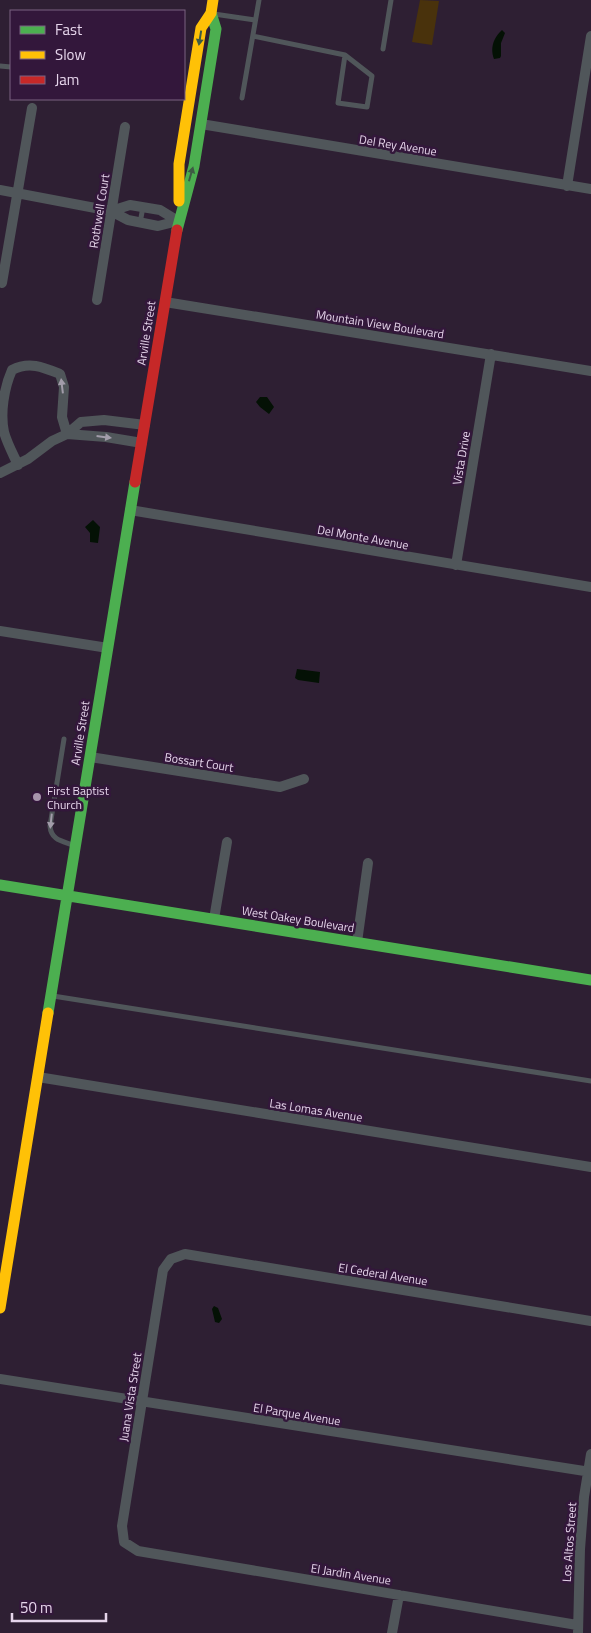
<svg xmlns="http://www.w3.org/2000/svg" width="591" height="1633" font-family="'Titillium Web',sans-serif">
	<rect width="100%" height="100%" fill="#2e1f33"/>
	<path fill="#49320c" d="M420,0L439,1L432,45L412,42Z"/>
	<path fill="#041105" d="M502,30L505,33L501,43V56L500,58L494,59C490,49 493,38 502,30Z
		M260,397H267L274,407L269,414L260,407L256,402Z
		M93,520L100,527L98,543L90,542V533L85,527Z
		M297,669L320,672L319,683L298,680L295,678Z
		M214,1306L218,1308L222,1319L219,1323L215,1322L212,1309Z"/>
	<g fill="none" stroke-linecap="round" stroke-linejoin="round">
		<path stroke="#50565a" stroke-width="5" d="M214,14L255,20
			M253,36L345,55L372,76L367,107L338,103L345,55
			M383,49L391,0
			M0,66L11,67
			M242,98L259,0
			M140,223L143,207
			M64,739L50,826C51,840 62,841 73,845
			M53,996L591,1081"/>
		<path stroke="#50565a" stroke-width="10" d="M201,124L591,189
			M567,186L591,36
			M0,190L111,211L128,220L158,226L178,221
			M111,211L130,205L160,210L178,221
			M2,283L32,108
			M97,300L125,127
			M165,302L591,371
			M67,434L106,437L142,443
			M18,465C13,454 7,443 4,432C0,413 4,388 12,370C29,361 43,367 60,374L64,387L62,417L67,434
			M0,473L28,459L52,441L67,434L81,422L104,420L145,425
			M130,510L591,587
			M456,565L491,354
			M0,631L108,648
			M90,757L280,787L304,779
			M214,919L227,842
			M357,942L368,863
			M38,1077L591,1167
			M0,1379L591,1472
			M577,1625L138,1551L124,1542L122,1526L163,1270L171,1259L185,1254L591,1321
			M392,1633L399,1595
			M578,1633L580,1549L584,1497L591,1454"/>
		<path stroke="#4caf50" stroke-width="11" d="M177,230L194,166L216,29L211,13
			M0,885L591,980
			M48,1013L135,482"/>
		<path stroke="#ffc107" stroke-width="11" d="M179,201V164L201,28L211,13L213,0
			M0,1308L48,1013"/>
		<path stroke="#c62828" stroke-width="11" d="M135,482L177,230"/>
	</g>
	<defs><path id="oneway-solid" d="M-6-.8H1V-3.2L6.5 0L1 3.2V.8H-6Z" transform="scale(1.25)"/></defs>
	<g fill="#3e5b44">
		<use href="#oneway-solid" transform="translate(200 38) rotate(99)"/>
		<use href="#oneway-solid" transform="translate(191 174) rotate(-74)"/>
	</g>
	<g fill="#a29caa">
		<use href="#oneway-solid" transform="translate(62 386) rotate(-97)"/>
		<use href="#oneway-solid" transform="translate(104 437) rotate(7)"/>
		<use href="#oneway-solid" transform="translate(51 821) rotate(96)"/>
	</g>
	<circle fill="#a695ab" stroke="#33173b" stroke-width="2" cx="37" cy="797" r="5"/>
	<g text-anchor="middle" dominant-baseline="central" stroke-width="5" stroke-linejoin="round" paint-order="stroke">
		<g font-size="12" fill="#e6d5eb" stroke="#33173b">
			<text transform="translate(398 145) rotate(9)">Del Rey Avenue</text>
			<text transform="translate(99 211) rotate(-81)">Rothwell Court</text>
			<text transform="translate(380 324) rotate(9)">Mountain View Boulevard</text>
			<text transform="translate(146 333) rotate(-81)">Arville Street</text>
			<text transform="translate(461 458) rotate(-80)">Vista Drive</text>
			<text transform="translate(363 537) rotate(10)">Del Monte Avenue</text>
			<text transform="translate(80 733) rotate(-81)">Arville Street</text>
			<text transform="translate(199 762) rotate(9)">Bossart Court</text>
			<text transform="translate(298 919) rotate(9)">West Oakey Boulevard</text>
			<text transform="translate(316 1110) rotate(9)">Las Lomas Avenue</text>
			<text transform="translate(383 1274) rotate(9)">El Cederal Avenue</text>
			<text transform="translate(130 1397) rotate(-81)">Juana Vista Street</text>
			<text transform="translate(297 1414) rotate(9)">El Parque Avenue</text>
			<text transform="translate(569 1542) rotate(-86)">Los Altos Street</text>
			<text transform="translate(351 1574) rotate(9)">El Jardin Avenue</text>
		</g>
		<g font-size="12" fill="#e6d5eb" stroke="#33173b" text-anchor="start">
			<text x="47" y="790">First Baptist<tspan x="47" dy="14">Church</tspan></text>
		</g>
	</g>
	<rect x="10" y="10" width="175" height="90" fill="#33173b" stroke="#7b6381"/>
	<rect x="20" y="26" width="25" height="8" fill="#4caf50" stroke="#7b6381"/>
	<text x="55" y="35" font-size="15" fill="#e6d5eb">Fast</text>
	<rect x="20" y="51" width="25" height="8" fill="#ffc107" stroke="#7b6381"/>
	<text x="55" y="60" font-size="15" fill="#e6d5eb">Slow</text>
	<rect x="20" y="76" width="25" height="8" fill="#c62828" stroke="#7b6381"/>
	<text x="55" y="85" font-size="15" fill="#e6d5eb">Jam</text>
	<path d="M12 1613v8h94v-8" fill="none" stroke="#e6d5eb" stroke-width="2.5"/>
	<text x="20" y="1613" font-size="15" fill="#e6d5eb" stroke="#33173b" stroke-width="4" paint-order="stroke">50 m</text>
</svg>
